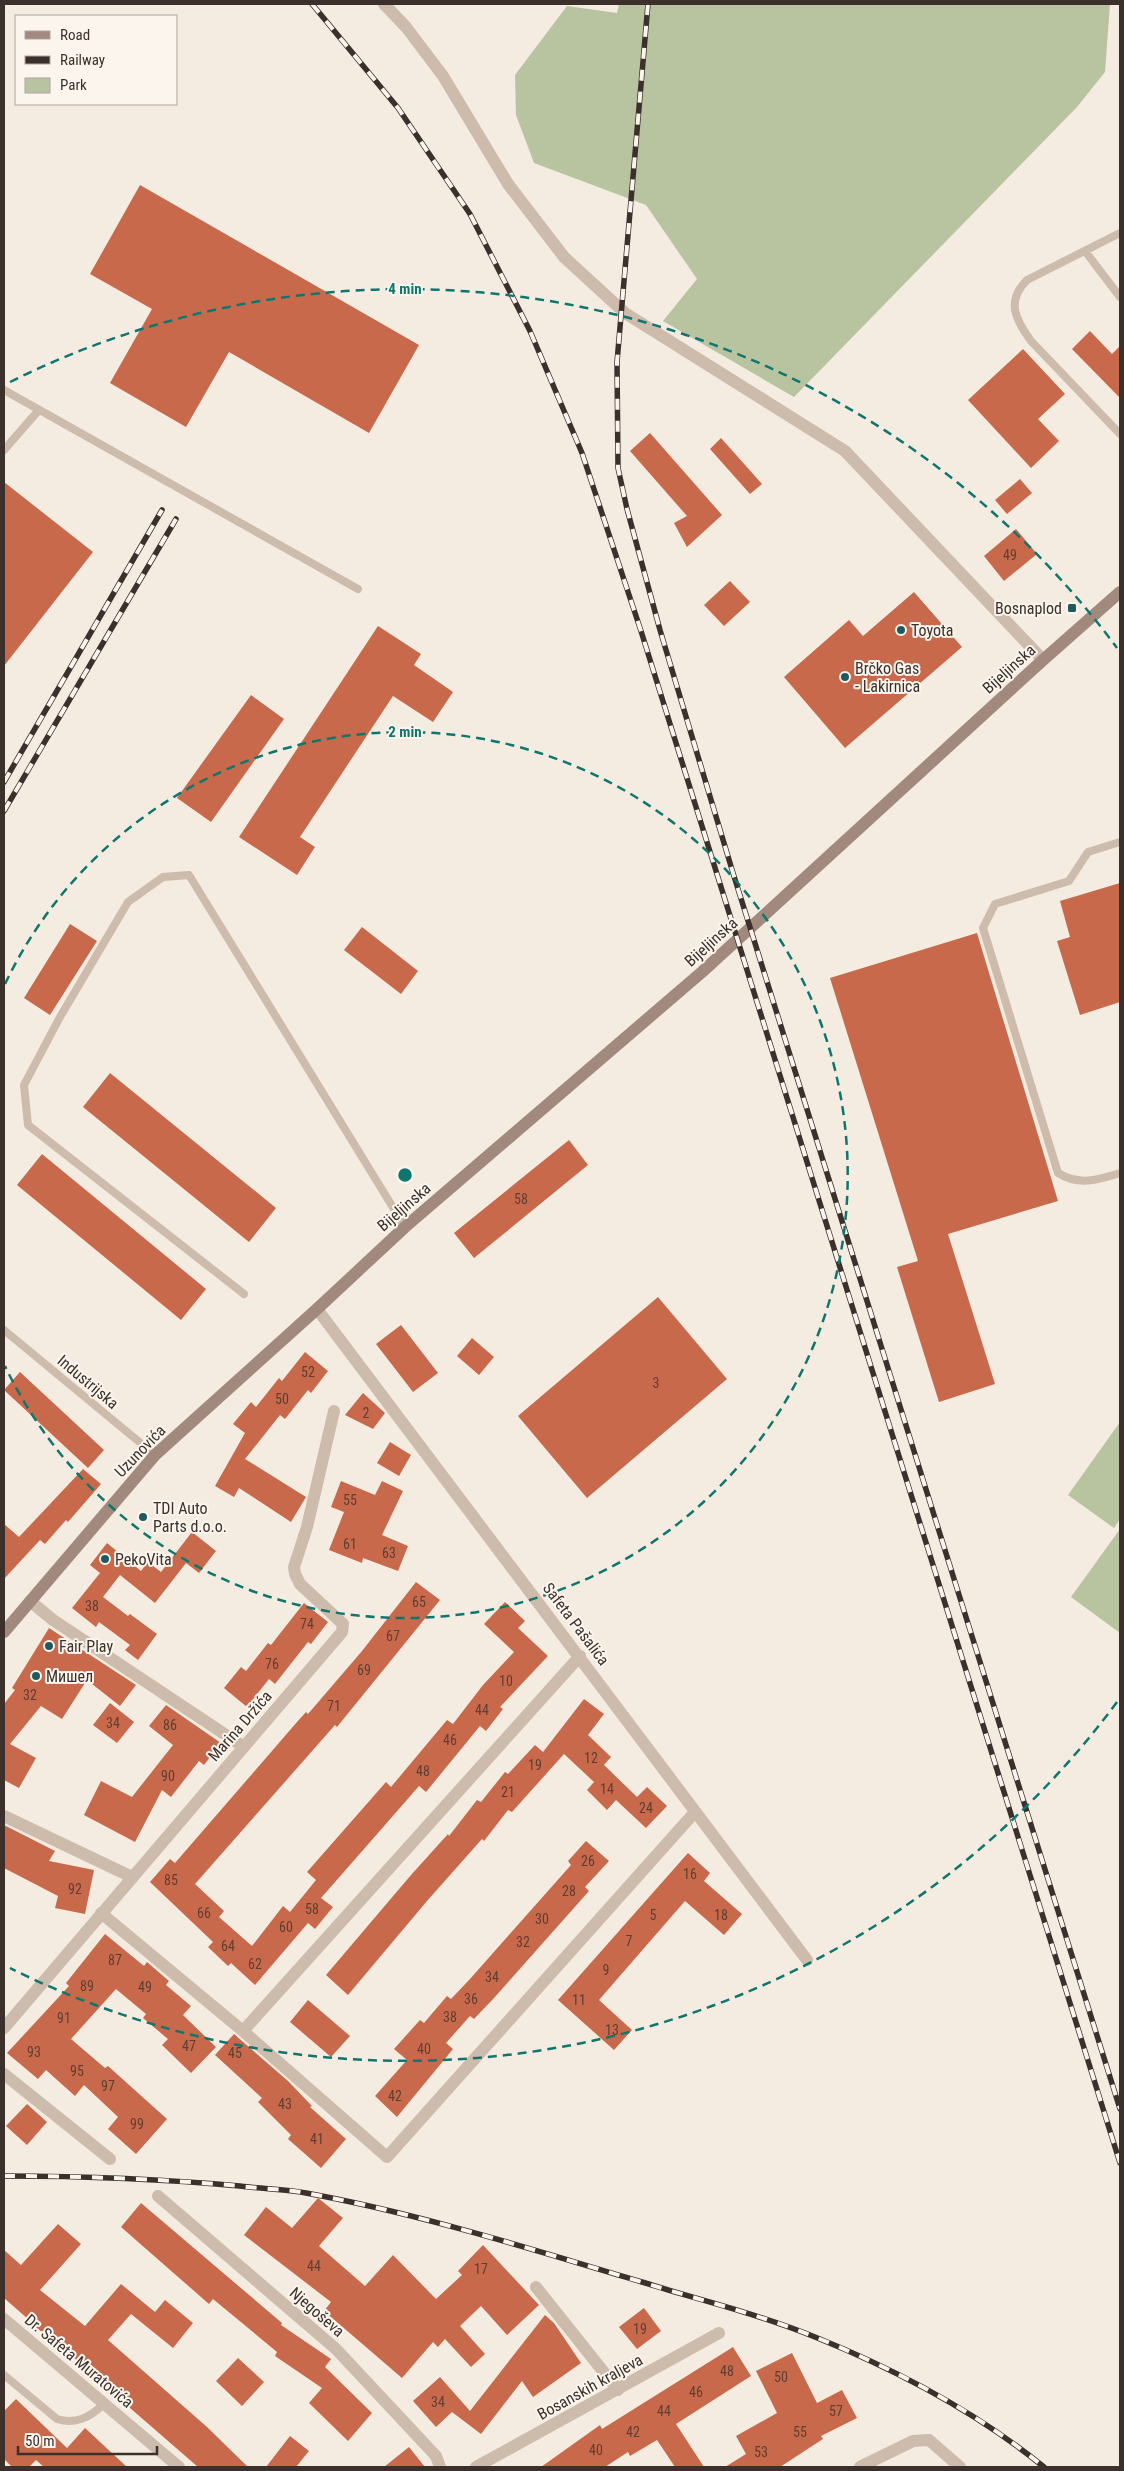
<svg xmlns="http://www.w3.org/2000/svg" width="1124" height="2471" font-family="'Roboto Condensed',sans-serif">
	<rect width="100%" height="100%" fill="#f4ebe1"/>
	<path fill="#b8c4a0" d="M619,4H1110L1105,72L1077,107L794,397L663,321L697,279L646,205L534,163L516,115L515,75L567,6L617,13Z
		M1120,1422V1519L1114,1528L1068,1495Z
		M1120,1529V1633L1071,1597Z"/>
	<path fill="#c8694b" d="M140,185L419,345L369,433L229,352L186,427L110,383L152,309L90,274Z
		M1090,331L1112,354L1120,346V398L1072,349Z
		M1023,349L1065,394L1038,419L1059,441L1031,468L968,400Z
		M650,433L722,515L687,547L674,523L687,516L630,451Z
		M721,438L762,484L750,494L710,449Z
		M1020,479L1032,493L1007,514L995,500Z
		M4,482L93,552L4,666Z
		M1016,529L1037,554L1004,581L984,556Z
		M730,581L750,602L724,626L704,605Z
		M914,592L962,647L845,748L784,677L849,620L863,636Z
		M378,626L421,654L414,665L453,692L433,722L393,696L300,837L315,847L297,875L239,837Z
		M251,695L284,719L211,822L177,798Z
		M1120,883V1002L1080,1015L1057,941L1070,937L1060,901Z
		M70,924L97,941L50,1015L24,998Z
		M362,927L418,971L401,994L344,950Z
		M977,933L1058,1201L948,1234L995,1384L939,1402L897,1267L918,1261L830,978Z
		M110,1073L276,1208L249,1242L83,1107Z
		M569,1140L588,1165L474,1258L454,1233Z
		M42,1154L206,1289L181,1320L17,1185Z
		M658,1297L727,1379L587,1498L518,1416Z
		M401,1325L438,1373L413,1392L376,1344Z
		M472,1338L494,1357L479,1375L457,1356Z
		M305,1352L328,1371L311,1393L308,1390L285,1419L280,1415L245,1459L306,1497L291,1522L239,1488L234,1497L215,1486L245,1433L233,1424L251,1402L256,1407L279,1378L282,1381Z
		M20,1372L104,1450L88,1468L4,1390Z
		M363,1393L385,1413L373,1429L345,1415Z
		M390,1442L411,1455L399,1476L377,1463Z
		M83,1469L101,1484L68,1522L66,1520L45,1544L40,1540L4,1579V1524L19,1537Z
		M341,1481L375,1495L382,1481L403,1491L382,1535L408,1546L398,1571L363,1558L362,1563L329,1550L344,1512L331,1507Z
		M192,1532L216,1551L199,1573L186,1563L155,1603L120,1575L103,1597L128,1616L130,1614L157,1634L138,1660L125,1650L130,1645L99,1622L96,1627L72,1608L100,1573L90,1565L107,1543L141,1571L148,1562L161,1572Z
		M416,1582L440,1600L337,1727L335,1725L195,1884L224,1911L219,1917L252,1946L283,1906L290,1912L316,1880L307,1872L386,1782L391,1787L447,1720L453,1724L483,1685L514,1652L484,1624L505,1602L525,1621L518,1628L548,1656L500,1707L503,1709L486,1731L480,1726L426,1792L419,1786L378,1833L321,1898L333,1907L315,1929L308,1923L255,1985L231,1963L228,1966L208,1947L213,1942L150,1882L170,1859L175,1863L297,1722L306,1712L308,1714L362,1651Z
		M304,1603L328,1622L311,1644L308,1642L275,1684L269,1679L247,1707L224,1688L241,1667L246,1671L268,1643L271,1645Z
		M49,1628L136,1685L120,1706L87,1680L62,1719L41,1706L10,1744L36,1758L19,1788L4,1780V1704L15,1690L12,1688Z
		M584,1699L604,1714L588,1735L611,1757L604,1765L637,1797L647,1787L667,1806L646,1828L616,1800L607,1810L587,1790L594,1782L564,1754L512,1812L508,1810L484,1841L482,1839L427,1901L348,1995L326,1975L411,1875L448,1834L449,1836L477,1800L481,1802L505,1772L508,1774L535,1745L543,1752Z
		M110,1703L134,1722L117,1743L93,1725Z
		M166,1705L221,1743L204,1765L199,1761L171,1797L162,1790L135,1842L84,1815L101,1781L132,1797L173,1745L149,1726Z
		M4,1825L55,1851L49,1861L94,1870L85,1914L55,1908L58,1896L4,1868Z
		M586,1841L609,1861L585,1887L589,1891L494,1998L474,2019L470,2016L446,2043L453,2049L397,2117L375,2096L407,2060L394,2049L420,2020L424,2023L447,1996L451,1999L470,1979L571,1865L568,1861Z
		M688,1853L710,1873L704,1881L742,1914L724,1935L685,1901L599,2000L632,2030L614,2050L558,2000Z
		M105,1934L144,1966L147,1962L169,1981L166,1985L191,2006L183,2015L216,2047L191,2073L162,2045L168,2039L143,2018L146,2014L116,1989L71,2039L105,2068L108,2066L167,2119L136,2154L108,2129L118,2117L84,2085L75,2096L46,2070L38,2079L7,2053L69,1986L66,1983Z
		M308,2000L350,2036L331,2057L290,2022Z
		M234,2034L288,2081L312,2106L310,2107L346,2139L321,2168L288,2139L291,2135L258,2102L262,2098L215,2055Z
		M27,2104L47,2122L27,2145L6,2126Z
		M318,2198L343,2218L319,2246L365,2286L393,2255L436,2299L462,2275L458,2271L483,2245L539,2305L507,2335L481,2306L460,2326L485,2354L471,2367L445,2339L438,2347L433,2342L402,2378L324,2311L331,2302L244,2235L266,2207L292,2228Z
		M141,2203L282,2323L281,2325L331,2359L325,2367L372,2413L348,2441L309,2403L322,2388L275,2356L277,2352L213,2299L209,2304L121,2227Z
		M58,2224L81,2244L40,2290L85,2326L121,2284L155,2312L165,2300L193,2323L173,2348L131,2314L108,2340L207,2427L248,2467H198L122,2401L120,2404L81,2368L84,2366L27,2320L28,2319L4,2298V2250L21,2265Z
		M644,2308L661,2331L637,2349L619,2327Z
		M545,2315L554,2323L581,2363L533,2397L522,2381L481,2434L452,2412L436,2427L413,2401L440,2377L470,2411Z
		M733,2347L751,2376L676,2424L704,2467H675L657,2440L630,2456L628,2452L605,2467H541L600,2425L602,2429Z
		M792,2353L817,2403L842,2390L857,2418L821,2436L823,2439L780,2467H725L746,2454L736,2436L777,2413L756,2371Z
		M238,2358L264,2382L242,2406L216,2381Z
		M16,2399L67,2448L85,2428L127,2467H44L36,2460L29,2467H12L4,2459V2411Z
		M290,2436L309,2451L296,2467H266Z
		M409,2447L425,2467H384Z"/>
	<g fill="none" stroke-linecap="round" stroke-linejoin="round">
		<path stroke="#cdbbac" stroke-width="8" d="M1085,251L1120,297
			M4,390L358,589
			M1120,434L1031,341C1015,319 1006,301 1027,280L1120,233
			M4,450L38,411
			M1120,842L1088,852L1069,881L995,904L983,928L1058,1173C1079,1186 1098,1180 1120,1173
			M244,1294L28,1125L24,1085L60,1017L128,902L163,877L189,875L405,1227
			M4,1330L155,1455
			M4,2375L57,2419C76,2425 90,2417 104,2404"/>
		<path stroke="#cdbbac" stroke-width="12" d="M384,4L406,27L443,76L508,184L564,257L625,313L845,451L1043,660
			M317,1309L807,1960
			M30,1601L53,1620L244,1747
			M4,1816L132,1877
			M101,1913L243,2031L580,1656
			M4,2028L342,1632L343,1624L300,1584L295,1574L294,1567L307,1527L334,1411
			M243,2031L387,2157L695,1812
			M4,2074L110,2159
			M158,2196L336,2349L436,2456L440,2467
			M536,2287L618,2390
			M4,2319L179,2467
			M476,2467L719,2333
			M860,2467L913,2441L929,2440L960,2467"/>
		<path stroke="#a18a7d" stroke-width="12" d="M4,1632L155,1455L317,1309L405,1227L702,972L1043,660L1120,592"/>
		<defs>
			<path id="rail" d="M312,4L398,108L470,214L530,331L582,453L641,631L1120,2163
				M648,4L617,362L618,468L627,509L660,630L733,873L1120,2109
				M4,782L162,510
				M4,811L176,519
				M4,2176C83,2176 162,2179 240,2186C262,2189 285,2189 306,2193C421,2214 530,2249 642,2282C699,2300 759,2314 815,2337C897,2370 975,2411 1044,2467"/>
		</defs>
		<use href="#rail" stroke="#3b302b" stroke-width="5.5"/>
		<use href="#rail" stroke="#fbf5ee" stroke-width="4" stroke-dasharray="11" stroke-linecap="butt"/>
	</g>
	<g fill="none" stroke="#0f766e" stroke-width="2.5" stroke-dasharray="9 6">
		<path d="M5 984A443 443 0 1 1 5 1366"/>
		<path d="M1117 1702A886 886 0 0 1 10 1968M10 382A886 886 0 0 1 1117 648"/>
	</g>
	<g fill="#1f5a5e" stroke="#fbf5ee" stroke-width="2">
		<rect x="1067" y="603" width="10" height="10" rx="2.5"/>
		<circle cx="901" cy="630" r="5"/>
		<circle cx="845" cy="677" r="5"/>
		<circle cx="143" cy="1517" r="5"/>
		<circle cx="105" cy="1559" r="5"/>
		<circle cx="49" cy="1646" r="5"/>
		<circle cx="36" cy="1676" r="5"/>
	</g>
	<g text-anchor="middle" dominant-baseline="central" stroke-width="4" stroke-linejoin="round" paint-order="stroke">
		<g font-size="14" fill="#5e3e33">
			<text x="1010" y="555">49</text>
			<text x="521" y="1199">58</text>
			<text x="308" y="1372">52</text>
			<text x="656" y="1383">3</text>
			<text x="282" y="1399">50</text>
			<text x="366" y="1413">2</text>
			<text x="350" y="1500">55</text>
			<text x="350" y="1544">61</text>
			<text x="389" y="1553">63</text>
			<text x="419" y="1602">65</text>
			<text x="92" y="1606">38</text>
			<text x="307" y="1624">74</text>
			<text x="393" y="1636">67</text>
			<text x="272" y="1664">76</text>
			<text x="364" y="1670">69</text>
			<text x="506" y="1681">10</text>
			<text x="30" y="1695">32</text>
			<text x="334" y="1706">71</text>
			<text x="482" y="1710">44</text>
			<text x="113" y="1723">34</text>
			<text x="170" y="1725">86</text>
			<text x="450" y="1740">46</text>
			<text x="591" y="1758">12</text>
			<text x="535" y="1765">19</text>
			<text x="423" y="1771">48</text>
			<text x="168" y="1776">90</text>
			<text x="607" y="1789">14</text>
			<text x="508" y="1792">21</text>
			<text x="646" y="1808">24</text>
			<text x="588" y="1861">26</text>
			<text x="690" y="1874">16</text>
			<text x="171" y="1880">85</text>
			<text x="75" y="1889">92</text>
			<text x="569" y="1891">28</text>
			<text x="312" y="1909">58</text>
			<text x="204" y="1913">66</text>
			<text x="653" y="1915">5</text>
			<text x="721" y="1915">18</text>
			<text x="542" y="1919">30</text>
			<text x="286" y="1927">60</text>
			<text x="629" y="1941">7</text>
			<text x="523" y="1942">32</text>
			<text x="228" y="1946">64</text>
			<text x="115" y="1960">87</text>
			<text x="255" y="1964">62</text>
			<text x="606" y="1970">9</text>
			<text x="492" y="1977">34</text>
			<text x="87" y="1986">89</text>
			<text x="145" y="1987">49</text>
			<text x="471" y="1999">36</text>
			<text x="579" y="2000">11</text>
			<text x="450" y="2017">38</text>
			<text x="64" y="2018">91</text>
			<text x="612" y="2030">13</text>
			<text x="189" y="2046">47</text>
			<text x="424" y="2049">40</text>
			<text x="34" y="2052">93</text>
			<text x="235" y="2053">45</text>
			<text x="77" y="2071">95</text>
			<text x="108" y="2086">97</text>
			<text x="395" y="2096">42</text>
			<text x="285" y="2104">43</text>
			<text x="137" y="2124">99</text>
			<text x="317" y="2139">41</text>
			<text x="314" y="2266">44</text>
			<text x="481" y="2269">17</text>
			<text x="640" y="2329">19</text>
			<text x="727" y="2371">48</text>
			<text x="781" y="2377">50</text>
			<text x="696" y="2392">46</text>
			<text x="438" y="2402">34</text>
			<text x="664" y="2411">44</text>
			<text x="836" y="2411">57</text>
			<text x="633" y="2432">42</text>
			<text x="800" y="2432">55</text>
			<text x="596" y="2450">40</text>
			<text x="761" y="2452">53</text>
		</g>
		<g font-size="16" fill="#3b302b" stroke="#fbf5ee" text-anchor="start">
			<text x="1062" y="608" text-anchor="end">Bosnaplod</text>
			<text x="911" y="630">Toyota</text>
			<text x="855" y="668">Brčko Gas<tspan x="855" dy="18">- Lakirnica</tspan></text>
			<text x="153" y="1508">TDI Auto<tspan x="153" dy="18">Parts d.o.o.</tspan></text>
			<text x="115" y="1559">PekoVita</text>
			<text x="59" y="1646">Fair Play</text>
			<text x="46" y="1676">Мишел</text>
		</g>
		<g font-size="16" fill="#3b302b" stroke="#fbf5ee">
			<text transform="translate(1009 669) rotate(-42)">Bijeljinska</text>
			<text transform="translate(711 942) rotate(-42)">Bijeljinska</text>
			<text transform="translate(404 1207) rotate(-41)">Bijeljinska</text>
			<text transform="translate(88 1382) rotate(40)">Industrijska</text>
			<text transform="translate(140 1451) rotate(-46)">Uzunovića</text>
			<text transform="translate(576 1624) rotate(53)">Safeta Pašalića</text>
			<text transform="translate(240 1726) rotate(-49)">Marina Držića</text>
			<text transform="translate(317 2312) rotate(41)">Njegoševa</text>
			<text transform="translate(79 2361) rotate(40)">Dr. Safeta Muratovića</text>
			<text transform="translate(590 2387) rotate(-29)">Bosanskih kraljeva</text>
		</g>
	</g>
	<circle cx="405" cy="1175" r="8" fill="#0f766e" stroke="#fbf5ee" stroke-width="2.5"/>
	<g font-size="15" text-anchor="middle" font-weight="bold" fill="#0f766e" stroke="#fbf5ee" stroke-width="4" stroke-linejoin="round" paint-order="stroke">
		<text x="405" y="294">4 min</text>
		<text x="405" y="737">2 min</text>
	</g>
	<rect width="1124" height="2471" fill="none" stroke="#3b302b" stroke-width="10"/>
	<rect x="15" y="15" width="162" height="90" fill="#fbf5ee" stroke="#aea6a0"/>
	<rect x="25" y="31" width="25" height="8" fill="#a18a7d" stroke="#aea6a0"/>
	<text x="60" y="40" font-size="15" fill="#3b302b">Road</text>
	<rect x="25" y="56" width="25" height="8" fill="#3b302b" stroke="#aea6a0"/>
	<text x="60" y="65" font-size="15" fill="#3b302b">Railway</text>
	<rect x="25" y="78" width="25" height="15" fill="#b8c4a0" stroke="#aea6a0"/>
	<text x="60" y="90" font-size="15" fill="#3b302b">Park</text>
	<path d="M18 2446v8h139v-8" fill="none" stroke="#3b302b" stroke-width="2.5"/>
	<text x="25" y="2446" font-size="15" fill="#3b302b" stroke="#fbf5ee" stroke-width="4" paint-order="stroke">50 m</text>
</svg>
